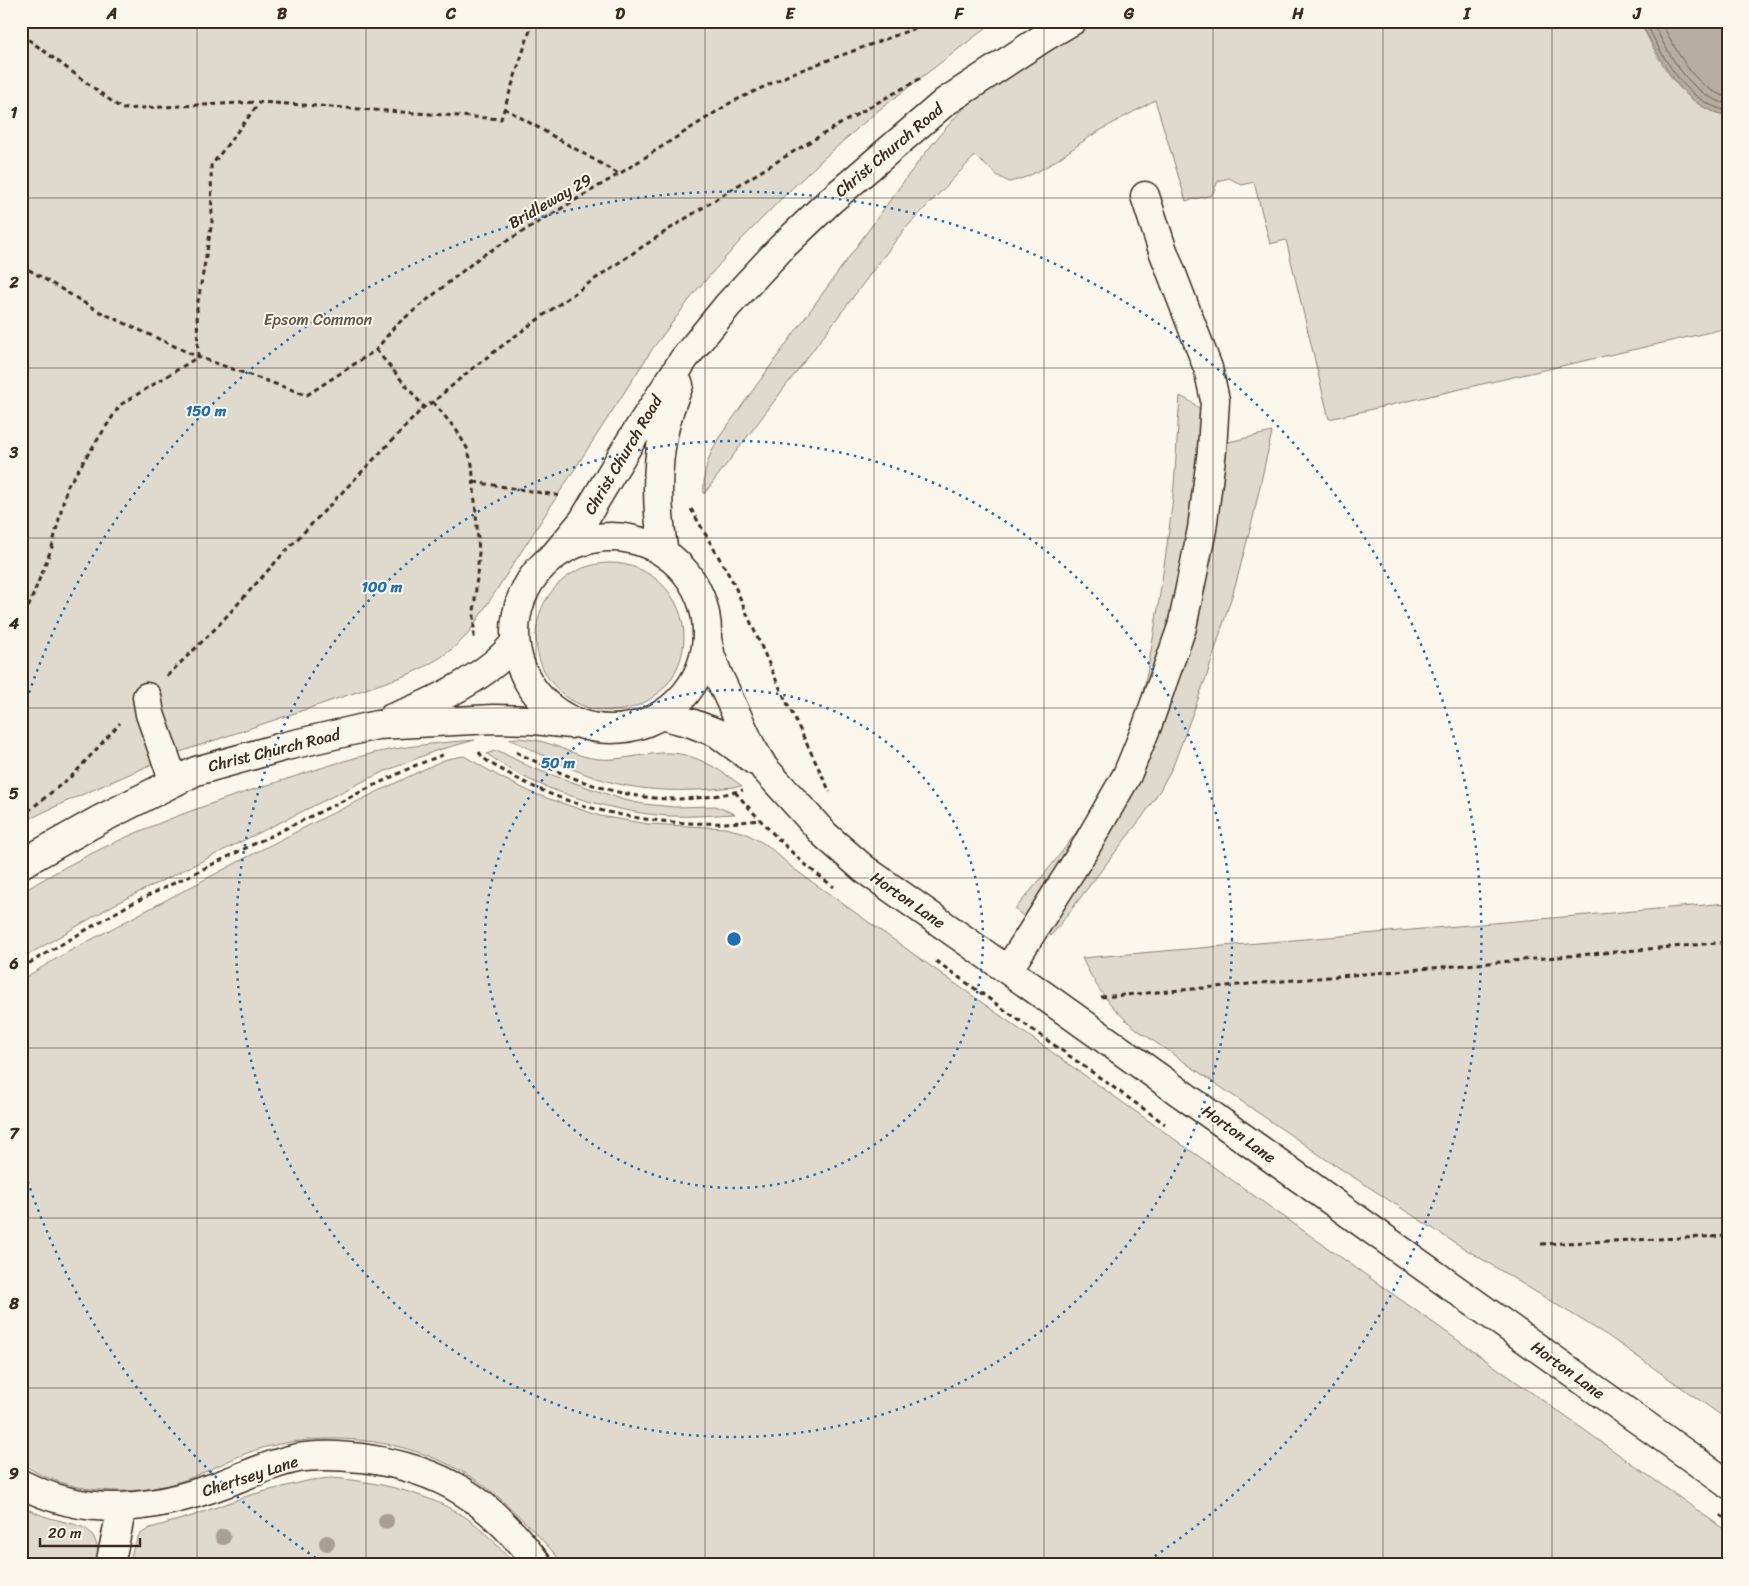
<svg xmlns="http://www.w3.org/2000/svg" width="1749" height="1586" font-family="Sriracha,sans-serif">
	<rect width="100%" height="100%" fill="#fbf7ec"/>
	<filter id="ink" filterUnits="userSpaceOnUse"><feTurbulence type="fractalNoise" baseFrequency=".02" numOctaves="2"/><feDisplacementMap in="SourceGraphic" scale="10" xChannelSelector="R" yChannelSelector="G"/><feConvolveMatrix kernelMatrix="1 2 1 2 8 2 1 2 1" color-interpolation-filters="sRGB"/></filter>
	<g filter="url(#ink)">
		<path fill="#dfd9ce" stroke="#8d8276" d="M21,21H995L875,113L823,159L785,195L740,241L696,291L653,348L468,634C449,654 432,664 407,675L180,752L63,803L21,823Z
			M1086,21H1640C1659,61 1680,106 1728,116V328L1329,419L1286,240L1270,244L1254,182L1242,185L1229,178L1218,181L1212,195L1186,201L1155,100C1134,112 1112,123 1091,136C1065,153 1040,176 1009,182L998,176L975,156L903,231L704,494C703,472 708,457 718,439C766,372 814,305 862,239C894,195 930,142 968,104C999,73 1047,43 1086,21Z
			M1180,396C1192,402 1200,406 1205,418L1189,562L1132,746L1031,923L1015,909C1055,863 1094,813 1121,758C1143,712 1150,657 1158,607C1163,574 1168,540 1172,506C1176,470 1177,433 1180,396Z
			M1272,432L1253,518L1236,583L1207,675L1173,766L1160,790L1143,816L1051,936L1042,930L1114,810L1224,443Z
			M536 637a74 74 0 1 1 148 0a74 74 0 1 1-148 0Z
			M517,738C524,739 532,739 540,741C560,746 577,757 598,759C619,761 641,754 662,753C693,751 719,769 742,786C683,793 632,794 575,770C553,761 531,749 509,739Z
			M475,740L435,751L376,775L117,903L21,959V893C98,844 184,811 271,784C310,772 348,758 388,750C417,745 446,742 475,740Z
			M494,751H499L532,768L624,800L643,804L674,807L715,806L735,814C713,815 692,817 670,816C624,814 552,794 513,771C504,766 496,760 487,754Z
			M464,756L502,778L535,794L600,816L648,824L725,828L745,833L768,846L794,869L884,933L1728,1532V1565H564C541,1537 514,1509 486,1487C424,1441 340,1429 266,1447C238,1454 212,1470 185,1480C134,1498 66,1495 21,1463V980L64,954L253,854L325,817L437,763L447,759Z
			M1728,903V1420L1608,1336L1449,1239L1327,1160L1139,1031C1112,1010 1096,988 1082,958Z
			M331,1478C377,1481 433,1494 471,1521C487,1533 501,1549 514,1565H129L133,1549L139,1535L150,1528L189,1517L250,1495L311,1480Z
			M21,1506C31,1511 40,1515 50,1518C81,1527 101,1524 97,1565H21Z"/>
		<path fill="#b6aea2" stroke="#85796d" d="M1640,21H1728V116C1687,107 1672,79 1653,45C1649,37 1644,30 1640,21Z"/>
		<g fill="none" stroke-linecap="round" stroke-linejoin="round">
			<path stroke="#6c5f53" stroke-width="1" d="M1645,21C1663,57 1684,102 1728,111
				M1652,21C1668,53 1689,96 1728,104
				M1660,21C1677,49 1692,89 1728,97"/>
			<defs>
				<path id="minor" d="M707,639L711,657L719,677L751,746L764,768L825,835L864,869L1053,1002L1728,1484
					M147,697L150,714L174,782
					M661,715L691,723L717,733L755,761
					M1008,970L1084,850L1127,775L1147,726L1182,627L1202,529L1212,450L1215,400L1208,368L1162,248L1145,196
					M21,1484C90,1519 153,1510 223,1484C247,1475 272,1463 298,1458C319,1454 342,1456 362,1458C443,1469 490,1500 538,1565
					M110,1565L122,1507"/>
				<path id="major" d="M515 633a96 96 0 1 1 192 0a96 96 0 1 1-192 0Z
					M664,553C654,496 655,438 679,385
					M554,556L583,521L630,442L684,359L728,305L781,248L830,201L945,102L1043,38L1072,21
					M392,718C431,704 491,675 515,642
					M21,864L101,819L196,771L286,746L377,725L493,719L534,720L571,724"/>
			</defs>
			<use href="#minor" stroke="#3b2a1e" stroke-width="31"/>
			<use href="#major" stroke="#3b2a1e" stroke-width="31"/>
			<path stroke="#3b2a1e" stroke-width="3" stroke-dasharray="5 4" stroke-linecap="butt" d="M21,34L122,109L260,102L501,119L533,21
				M504,108L619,174
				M21,265L98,311L198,357L307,395L376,350L395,326L480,257L619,174L730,103L793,73L935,21
				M376,350L424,407
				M198,357L197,307L212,222L211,166L260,102
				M433,402L457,431L467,448L472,464L479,552L474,612V640
				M474,482L562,496
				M691,509L733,582L777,682L830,792
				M21,612L28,608L52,547L67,487L120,405L198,357
				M167,676L216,628L282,555L424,407L433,402C453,385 473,367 494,352C630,249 774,160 923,77
				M479,752C484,761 497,767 506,772C577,815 677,831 759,820
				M516,752C594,791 657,812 743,790
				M735,792C766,827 796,860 834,887
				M21,817L74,774L120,723
				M936,961L1165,1124
				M21,968L127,906L414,766L445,754
				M1101,997L1728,942
				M1541,1244L1728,1236
				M1720,1515L1728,1520"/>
			<use href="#minor" stroke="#fbf7ec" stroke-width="28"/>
			<use href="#major" stroke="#fbf7ec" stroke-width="28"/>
		</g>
		<g fill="#a89e93">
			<circle cx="386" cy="1521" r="8"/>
			<circle cx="223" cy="1537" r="8"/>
			<circle cx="327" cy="1543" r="8"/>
		</g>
	</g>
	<path fill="none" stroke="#3b2a1e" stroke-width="1" stroke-opacity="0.55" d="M197,21V1565M366,21V1565M536,21V1565M705,21V1565M874,21V1565M1044,21V1565M1213,21V1565M1383,21V1565M1552,21V1565M21,198H1728M21,368H1728M21,538H1728M21,708H1728M21,878H1728M21,1048H1728M21,1218H1728M21,1388H1728"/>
	<g fill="none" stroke="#1f6fb2" stroke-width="2.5" stroke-dasharray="2.5 5">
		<circle cx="734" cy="939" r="249"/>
		<circle cx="734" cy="939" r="498"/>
		<path d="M322 1562A747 747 0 0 1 22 1164M22 714A747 747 0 1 1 1146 1562"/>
	</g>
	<g text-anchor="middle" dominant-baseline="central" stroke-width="4" stroke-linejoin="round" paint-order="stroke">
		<g font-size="16" fill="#3b2a1e" stroke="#fbf7ec">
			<text transform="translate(889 150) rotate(-40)">Christ Church Road</text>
			<text transform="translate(550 201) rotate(-30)">Bridleway 29</text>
			<text transform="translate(623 455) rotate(-59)">Christ Church Road</text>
			<text transform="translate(274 750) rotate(-14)">Christ Church Road</text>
			<text transform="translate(908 900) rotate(35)">Horton Lane</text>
			<text transform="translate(1239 1134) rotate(36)">Horton Lane</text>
			<text transform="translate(1568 1370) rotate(36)">Horton Lane</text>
			<text transform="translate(250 1476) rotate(-18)">Chertsey Lane</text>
		</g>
		<g font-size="16" fill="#64564a" stroke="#fbf7ec">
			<text x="318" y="319">Epsom Common</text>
		</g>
	</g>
	<circle cx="734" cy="939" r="8" fill="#1f6fb2" stroke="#fbf7ec" stroke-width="2.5"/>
	<g font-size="15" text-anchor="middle" font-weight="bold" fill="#1f6fb2" stroke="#fbf7ec" stroke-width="4" stroke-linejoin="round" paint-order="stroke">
		<text x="206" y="416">150 m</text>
		<text x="382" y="592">100 m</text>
		<text x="558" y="768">50 m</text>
	</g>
	<rect width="1749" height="1586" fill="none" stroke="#fbf7ec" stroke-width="55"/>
	<path d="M40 1538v8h100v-8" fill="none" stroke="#3b2a1e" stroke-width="2.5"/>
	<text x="48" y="1538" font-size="15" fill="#3b2a1e" stroke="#fbf7ec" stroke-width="4" paint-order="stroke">20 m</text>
	<rect x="28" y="28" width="1694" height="1530" fill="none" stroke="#3b2a1e" stroke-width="2"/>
	<g font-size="16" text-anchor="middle" font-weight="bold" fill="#3b2a1e">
		<text x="112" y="19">A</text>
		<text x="282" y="19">B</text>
		<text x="451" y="19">C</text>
		<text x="620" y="19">D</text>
		<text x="790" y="19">E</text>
		<text x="959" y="19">F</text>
		<text x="1129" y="19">G</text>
		<text x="1298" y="19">H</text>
		<text x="1467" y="19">I</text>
		<text x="1637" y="19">J</text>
		<text x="14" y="118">1</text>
		<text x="14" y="288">2</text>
		<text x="14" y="458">3</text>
		<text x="14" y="629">4</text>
		<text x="14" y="799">5</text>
		<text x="14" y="969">6</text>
		<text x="14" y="1139">7</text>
		<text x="14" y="1309">8</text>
		<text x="14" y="1479">9</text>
	</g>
</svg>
